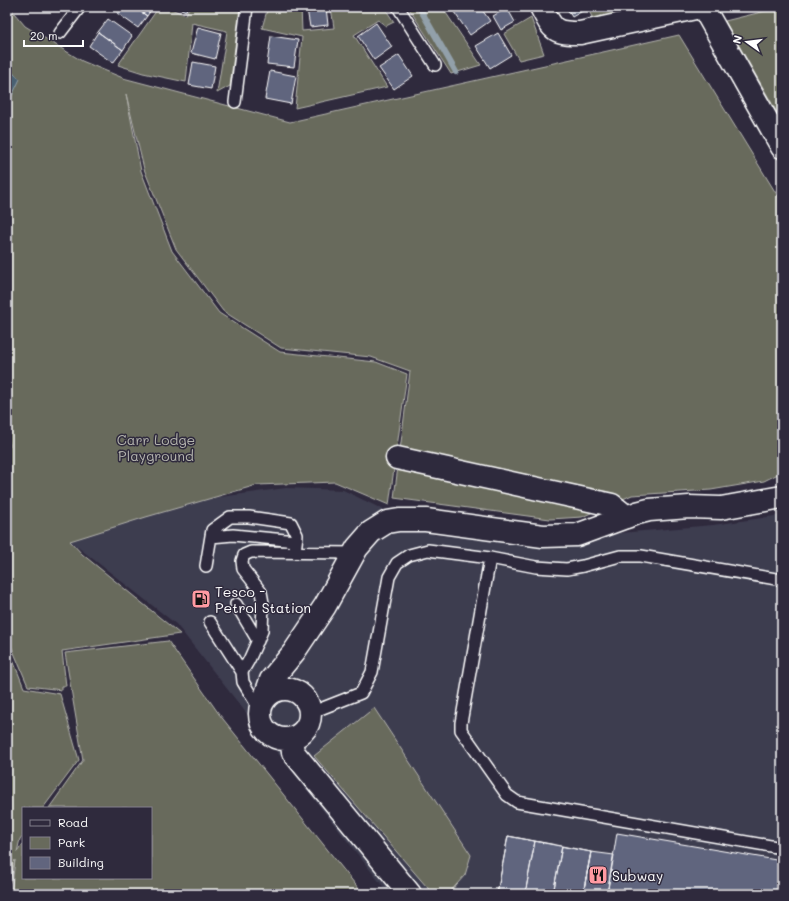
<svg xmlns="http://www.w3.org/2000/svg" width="789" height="901" font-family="Mali,sans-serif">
	<rect width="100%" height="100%" fill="#2f2a3d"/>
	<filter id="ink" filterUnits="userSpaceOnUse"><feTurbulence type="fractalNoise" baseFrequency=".025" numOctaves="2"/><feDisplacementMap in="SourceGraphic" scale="8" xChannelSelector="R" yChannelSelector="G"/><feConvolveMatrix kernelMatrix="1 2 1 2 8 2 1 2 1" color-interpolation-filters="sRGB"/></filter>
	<g filter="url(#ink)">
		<path fill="#3e3c50" d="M286,488L343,490L435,535L563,547L620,533L713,525L782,515V894H389L176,624L70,541L183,502Z"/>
		<path fill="#686a5c" stroke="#b4b4ae" d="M7,7H9L25,26L82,61L123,78L290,122L679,35L782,203V472L764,481L711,490L632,495L582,517L550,519L394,498L410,371L371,357L281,348L223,311L176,249L144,169L126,94L141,171L172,251L219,313L280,352L376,362L407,374L389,505L335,482L257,485L146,517L70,541L82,554L180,634L62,651L66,686H62V690L28,686L7,636V451L10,445L7,434Z
			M159,7H166L186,15L189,7H240L230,86L217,93L227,31L192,23L186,82L143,73L118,65Z
			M268,7H301L302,31L334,28L331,7H384L394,22L386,26L378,20L354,35L387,87L295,108L302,37L262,28Z
			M408,7H442L481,65L451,74Z
			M587,7H627L628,9L642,7H668L600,23L592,17Z
			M782,7V121L725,21Z
			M531,18L544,54L519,60L504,34Z
			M168,641L219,714L363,894H11L15,860L7,894V645L24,688L60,694L79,760L43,808H23V835L20,839L17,852L23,844V878H151V808H49L83,760L65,653Z
			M374,708L471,855L465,875L448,894H433L314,756Z"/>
		<path fill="#496172" stroke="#92a0aa" d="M7,68L20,79L9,102H7Z"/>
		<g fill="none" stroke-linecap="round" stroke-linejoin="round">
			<path stroke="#92a0aa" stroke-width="6" d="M419,7L456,72"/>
		</g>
		<path fill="#61657e" stroke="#fff" d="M121,7H134L147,16L138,28L117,13Z
			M134,7H153L147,16Z
			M176,7H187L186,11Z
			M326,7L328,25L310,27L307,9Z
			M462,7H480L490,21L470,35L454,12Z
			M566,7H585L586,9L572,17Z
			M507,8L515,22L501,30L493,16Z
			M108,19L132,36L123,50L98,32Z
			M376,23L392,47L374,60L358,36Z
			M198,27L221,33L215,59L191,53Z
			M98,32L123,50L113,63L89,46Z
			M498,33L511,55L490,68L476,46Z
			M271,36L298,40L294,67L267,64Z
			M399,55L413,76L394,89L379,68Z
			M193,62L215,66L211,89L189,85Z
			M270,71L296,76L291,104L265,99Z
			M617,833L782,861V894H607Z
			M508,836L591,852L583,894H497Z
			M508,836L535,841L525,894H497Z
			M535,841L562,846L553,894H525Z
			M562,846L591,852L583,894H553Z
			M591,852L614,855L607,894H583Z"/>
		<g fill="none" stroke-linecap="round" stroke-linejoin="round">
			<defs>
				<path id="service" d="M398,7L435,65
					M60,33L80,7
					M235,102L247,7
					M211,537L233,535L296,541
					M490,558L461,723V730L507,795L517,802L782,848
					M206,566L212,530L230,517H249L291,523L297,535L295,552
					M236,604L258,641
					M210,622L242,672
					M260,710L243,682L242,672L249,660L262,631L263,603L261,592L243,569L242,561L244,555L251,552L354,553
					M310,713L361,693L372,672L389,577L397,563L409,555L428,550L490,558L536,567L567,569L583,566L620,556H641L782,580"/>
				<path id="minor" d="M541,7C553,30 553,33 580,33L700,7
					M397,458L612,505L627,517
					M260 714a25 25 0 1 1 50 0a25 25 0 1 1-50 0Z
					M264,700L271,680L294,652L325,606L357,548L371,532L387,522L399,520H426L543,536L577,535L637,513L649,510L689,507L721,508L782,497
					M291,739L293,752L410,894"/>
				<path id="tertiary" d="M703,7L782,147"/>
			</defs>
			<use href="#service" stroke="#fff" stroke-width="14"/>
			<use href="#minor" stroke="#fff" stroke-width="25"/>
			<use href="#tertiary" stroke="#fff" stroke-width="25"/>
			<use href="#service" stroke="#2f2a3d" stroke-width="11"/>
			<use href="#minor" stroke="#2f2a3d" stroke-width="22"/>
			<use href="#tertiary" stroke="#2f2a3d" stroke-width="22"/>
		</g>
	</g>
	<defs>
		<symbol id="fuel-square" viewBox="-11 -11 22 22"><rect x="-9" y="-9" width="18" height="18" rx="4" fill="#ff9aa2" stroke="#2f2a3d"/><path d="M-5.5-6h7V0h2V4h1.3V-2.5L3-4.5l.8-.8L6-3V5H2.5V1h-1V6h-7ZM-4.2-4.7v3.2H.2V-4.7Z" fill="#111"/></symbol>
		<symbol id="restaurant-square" viewBox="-11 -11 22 22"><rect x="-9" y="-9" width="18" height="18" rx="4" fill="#ff9aa2" stroke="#2f2a3d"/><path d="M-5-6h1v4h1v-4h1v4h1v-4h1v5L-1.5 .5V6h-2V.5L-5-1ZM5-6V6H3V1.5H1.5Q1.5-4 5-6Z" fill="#111"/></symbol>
	</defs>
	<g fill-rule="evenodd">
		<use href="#fuel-square" x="190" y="588" width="22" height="22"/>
		<use href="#restaurant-square" x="587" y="864" width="22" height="22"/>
	</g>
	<g text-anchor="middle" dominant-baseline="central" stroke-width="3" stroke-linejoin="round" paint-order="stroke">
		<g font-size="14" fill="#b4b4ae" stroke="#2f2a3d">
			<text x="156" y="439">Carr Lodge<tspan x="156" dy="16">Playground</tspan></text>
		</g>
		<g font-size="14" fill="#fff" stroke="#2f2a3d" text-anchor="start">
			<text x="215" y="591">Tesco -<tspan x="215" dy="16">Petrol Station</tspan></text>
			<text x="612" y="875">Subway</text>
		</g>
	</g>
	<rect width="789" height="901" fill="none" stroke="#2f2a3d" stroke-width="24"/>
	<rect x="12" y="12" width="765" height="877" fill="none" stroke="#fff" stroke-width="1.5" filter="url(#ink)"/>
	<rect x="22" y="807" width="130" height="72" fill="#2f2a3d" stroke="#827f8b"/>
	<rect x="30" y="820" width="20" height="6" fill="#2f2a3d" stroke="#827f8b"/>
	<text x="58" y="827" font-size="12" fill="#ffffff">Road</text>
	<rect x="30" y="837" width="20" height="12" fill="#686a5c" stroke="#827f8b"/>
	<text x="58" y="847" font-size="12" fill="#ffffff">Park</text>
	<rect x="30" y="857" width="20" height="12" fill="#61657e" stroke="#827f8b"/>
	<text x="58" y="867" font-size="12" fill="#ffffff">Building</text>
	<g transform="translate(747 42) rotate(284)" stroke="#2f2a3d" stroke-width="3" paint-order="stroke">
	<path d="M0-3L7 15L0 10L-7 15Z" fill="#ffffff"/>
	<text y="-6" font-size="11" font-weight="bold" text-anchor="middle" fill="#ffffff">N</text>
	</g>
	<path d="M24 40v6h59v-6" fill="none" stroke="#ffffff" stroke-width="2"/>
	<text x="30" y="40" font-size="12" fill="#ffffff" stroke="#2f2a3d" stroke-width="3" paint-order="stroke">20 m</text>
</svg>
